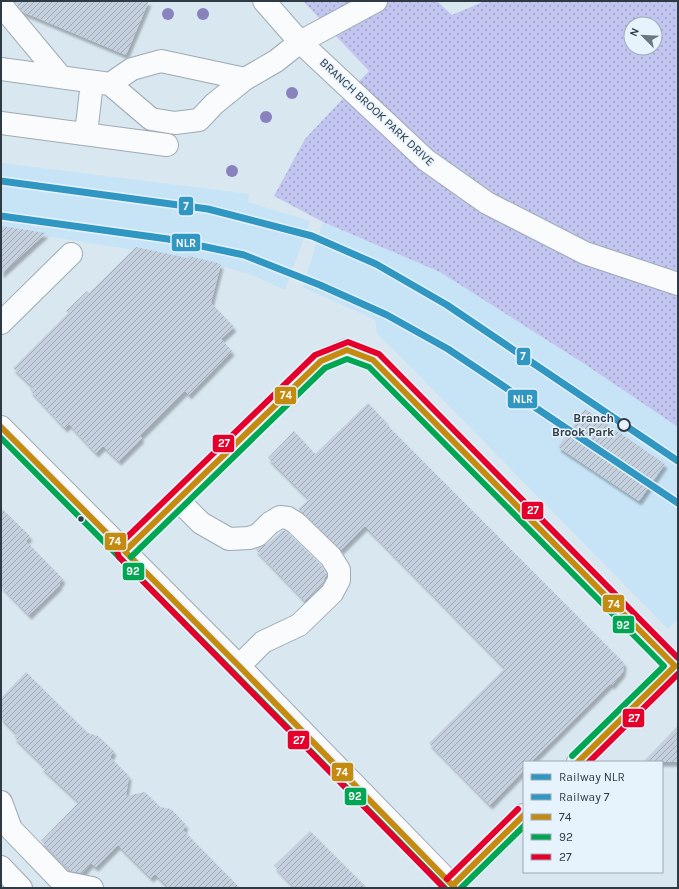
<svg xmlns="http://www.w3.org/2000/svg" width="679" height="889" font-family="Karla,sans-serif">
	<defs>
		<pattern id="park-dots" width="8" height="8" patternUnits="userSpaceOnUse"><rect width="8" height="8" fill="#c1c5ef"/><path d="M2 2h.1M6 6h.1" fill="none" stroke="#9da1c3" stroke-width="1.8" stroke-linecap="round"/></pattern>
		<pattern id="building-hatch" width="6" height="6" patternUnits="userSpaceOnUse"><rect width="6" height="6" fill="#c5d0de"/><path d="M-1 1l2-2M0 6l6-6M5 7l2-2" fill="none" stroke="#a0aab6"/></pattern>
		<filter id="shadow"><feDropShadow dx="2.5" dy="4.5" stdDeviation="1" flood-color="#0004"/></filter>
	</defs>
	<rect width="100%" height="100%" fill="#d9e7f1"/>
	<path fill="#c7e3f6" d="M1,163L249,194L248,202L310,221L285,290L252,275L204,261L1,229Z
		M323,222L440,272L586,365L678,427V619L668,629L377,333L375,320L303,287Z"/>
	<path fill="url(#park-dots)" fill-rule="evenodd" d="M303,1H437L452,15L485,1H678V427L586,365L440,272L323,222L274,196L305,139L369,71ZM631,24H655V48H631Z"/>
	<path fill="#c1c5ef" d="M678,139V183L670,181Z"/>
	<path fill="url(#building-hatch)" filter="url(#shadow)" d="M14,1H149L126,55L23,12Z
		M1,226L46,233L1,274Z
		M136,247L187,258L189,256L221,264L211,303L234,327L221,339L232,351L189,395L185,391L140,436L142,438L119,461L103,446L96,453L69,424L65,428L30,390L33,387L13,368L68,313L66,311L87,291L89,293Z
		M368,403L387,423L386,424L624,663L623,672L612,685L610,684L531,762H524V770L490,805L429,743L505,668L365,526L341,550L298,509L309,499L268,458L294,431L315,454Z
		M585,409L665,464L639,501L558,447Z
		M1,508L30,536L26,541L63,579L59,584L60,585L29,615L1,586Z
		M283,530L288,533L321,565L326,574L323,584L305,601L255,549L267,544Z
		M26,672L88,733L98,736L114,751L110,757L129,776L126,796L145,792L160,807L171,809L186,825L183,830L240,888H169L155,874L151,878L118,845L96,867L91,863L82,873L71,871L41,841L79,802L41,767L43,765L14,737L17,734L1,718V698Z
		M678,726V762H643Z
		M310,831L367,888H295L274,866Z"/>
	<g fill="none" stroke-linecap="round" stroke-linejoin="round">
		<defs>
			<path id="minor" d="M264,1L300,42L426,160L487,203L585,253L678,284
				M1,5L61,77
				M1,69L110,84L151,119L175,123L199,120L214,104L245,79L276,61L300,42L376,1
				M110,84L132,69L161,61L245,79
				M1,123L167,145
				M86,134L92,82
				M1,323L71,254
				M178,500L201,523L229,539L249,538L258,535L270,523L280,517L288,518L296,523L331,557L339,570V580L332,593L299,625L263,642L239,666
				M125,551L321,361L347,350L373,360L675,666
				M578,762L678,663
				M1,802L11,829L62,882L92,888
				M1,867L21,888
				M453,885L524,815"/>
			<path id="major" d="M1,427L239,666L455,888"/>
		</defs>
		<use href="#minor" stroke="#9faab3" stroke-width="24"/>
		<use href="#major" stroke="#9faab3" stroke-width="24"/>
		<use href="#minor" stroke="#f9fbfd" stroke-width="22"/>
		<use href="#major" stroke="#f9fbfd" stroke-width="22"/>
		<defs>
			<path id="bus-1" d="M1,427L239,666L455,888
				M125,551L321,361L347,350L373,360L675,666L578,762
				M453,885L524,815"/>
			<path id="bus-2" d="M1,438L233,672L445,888
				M131,557L325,368L347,359L369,367L664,666L572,756
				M461,888L524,826"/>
			<path id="bus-3" d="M589,762L678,674
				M447,879L518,809
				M444,888L119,557L117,551L119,545L315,355L348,342L379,354L678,658"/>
		</defs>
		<use href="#bus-1" stroke="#e6f3fd" stroke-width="9"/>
		<use href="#bus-2" stroke="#e6f3fd" stroke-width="9"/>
		<use href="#bus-3" stroke="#e6f3fd" stroke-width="9"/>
		<use href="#bus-1" stroke="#c58b11" stroke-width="6"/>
		<use href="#bus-2" stroke="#00a651" stroke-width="6"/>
		<use href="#bus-3" stroke="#e4002b" stroke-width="6"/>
		<defs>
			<path id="rail-1" d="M1,216L168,239L244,255L320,285L387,315L448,349L678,503"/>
			<path id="rail-2" d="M1,181L208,209L312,236L376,264L447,305L678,461"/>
		</defs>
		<use href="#rail-1" stroke="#e6f3fd" stroke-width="10"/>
		<use href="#rail-2" stroke="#e6f3fd" stroke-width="10"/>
		<use href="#rail-1" stroke="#3096c2" stroke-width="7"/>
		<use href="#rail-2" stroke="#3096c2" stroke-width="7"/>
	</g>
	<g fill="#8883bd">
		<circle cx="168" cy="14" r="6"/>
		<circle cx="203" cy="14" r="6"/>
		<circle cx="292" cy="93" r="6"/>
		<circle cx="266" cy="117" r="6"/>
		<circle cx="232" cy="171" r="6"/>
	</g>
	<circle fill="#e6f3fd" stroke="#2f3b44" stroke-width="2" cx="624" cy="425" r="6"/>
	<circle fill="#2f3b44" stroke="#e6f3fd" stroke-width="1.5" cx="81" cy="519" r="3.5"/>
	<g text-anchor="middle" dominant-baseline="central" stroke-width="3" stroke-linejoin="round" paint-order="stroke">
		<g font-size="12" fill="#2f3b44" stroke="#e6f3fd">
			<text transform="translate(377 112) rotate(43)">BRANCH BROOK PARK DRIVE</text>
		</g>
		<g font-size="12" font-weight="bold" fill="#2f3b44" stroke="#e6f3fd" text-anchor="end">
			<text x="614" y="418">Branch<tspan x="614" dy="14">Brook Park</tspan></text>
		</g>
	</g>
	<g stroke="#e6f3fd" stroke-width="1.5">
		<rect x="178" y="196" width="16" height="20" rx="4" fill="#3096c2"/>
		<rect x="171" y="233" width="30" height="19" rx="4" fill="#3096c2"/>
		<rect x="516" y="347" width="15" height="19" rx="4" fill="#3096c2"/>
		<rect x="274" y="386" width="23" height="19" rx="4" fill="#c58b11"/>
		<rect x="507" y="389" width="31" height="20" rx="4" fill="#3096c2"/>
		<rect x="212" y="434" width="23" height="19" rx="4" fill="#e4002b"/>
		<rect x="521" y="501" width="23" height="19" rx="4" fill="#e4002b"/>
		<rect x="104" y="532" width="23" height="19" rx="4" fill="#c58b11"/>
		<rect x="122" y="562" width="23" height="19" rx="4" fill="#00a651"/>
		<rect x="602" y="594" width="23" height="19" rx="4" fill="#c58b11"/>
		<rect x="612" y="615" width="23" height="19" rx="4" fill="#00a651"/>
		<rect x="622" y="708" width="23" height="20" rx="4" fill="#e4002b"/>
		<rect x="287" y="730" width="23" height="20" rx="4" fill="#e4002b"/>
		<rect x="331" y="762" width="23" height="20" rx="4" fill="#c58b11"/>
		<rect x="344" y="787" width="23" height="19" rx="4" fill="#00a651"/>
	</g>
	<g font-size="11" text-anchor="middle" font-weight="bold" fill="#fff">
		<text x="186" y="210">7</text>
		<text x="186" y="247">NLR</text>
		<text x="523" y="360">7</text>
		<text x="286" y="399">74</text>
		<text x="523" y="403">NLR</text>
		<text x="224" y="447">27</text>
		<text x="533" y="514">27</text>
		<text x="115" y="545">74</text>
		<text x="133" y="575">92</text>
		<text x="614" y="608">74</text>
		<text x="623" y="629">92</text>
		<text x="634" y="722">27</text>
		<text x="299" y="744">27</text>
		<text x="342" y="776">74</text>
		<text x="355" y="800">92</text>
	</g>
	<rect width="679" height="889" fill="none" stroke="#2f3b44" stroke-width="4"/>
	<rect x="523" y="761" width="140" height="112" fill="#e6f3fd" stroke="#9da9b3"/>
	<rect x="531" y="774" width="20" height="6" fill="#3096c2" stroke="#9da9b3"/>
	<text x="559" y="781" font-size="12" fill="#2f3b44">Railway NLR</text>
	<rect x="531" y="794" width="20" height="6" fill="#3096c2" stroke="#9da9b3"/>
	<text x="559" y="801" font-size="12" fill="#2f3b44">Railway 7</text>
	<rect x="531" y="814" width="20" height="6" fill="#c58b11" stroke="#9da9b3"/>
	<text x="559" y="821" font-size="12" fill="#2f3b44">74</text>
	<rect x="531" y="834" width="20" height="6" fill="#00a651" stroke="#9da9b3"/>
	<text x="559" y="841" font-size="12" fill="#2f3b44">92</text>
	<rect x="531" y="854" width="20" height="6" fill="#e4002b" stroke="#9da9b3"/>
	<text x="559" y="861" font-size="12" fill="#2f3b44">27</text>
	<g transform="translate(643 36) rotate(294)"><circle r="19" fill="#e6f3fd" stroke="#9da9b3"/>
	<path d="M0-3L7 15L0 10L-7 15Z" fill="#6a7781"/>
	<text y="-6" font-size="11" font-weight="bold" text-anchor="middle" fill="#2f3b44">N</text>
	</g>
</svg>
